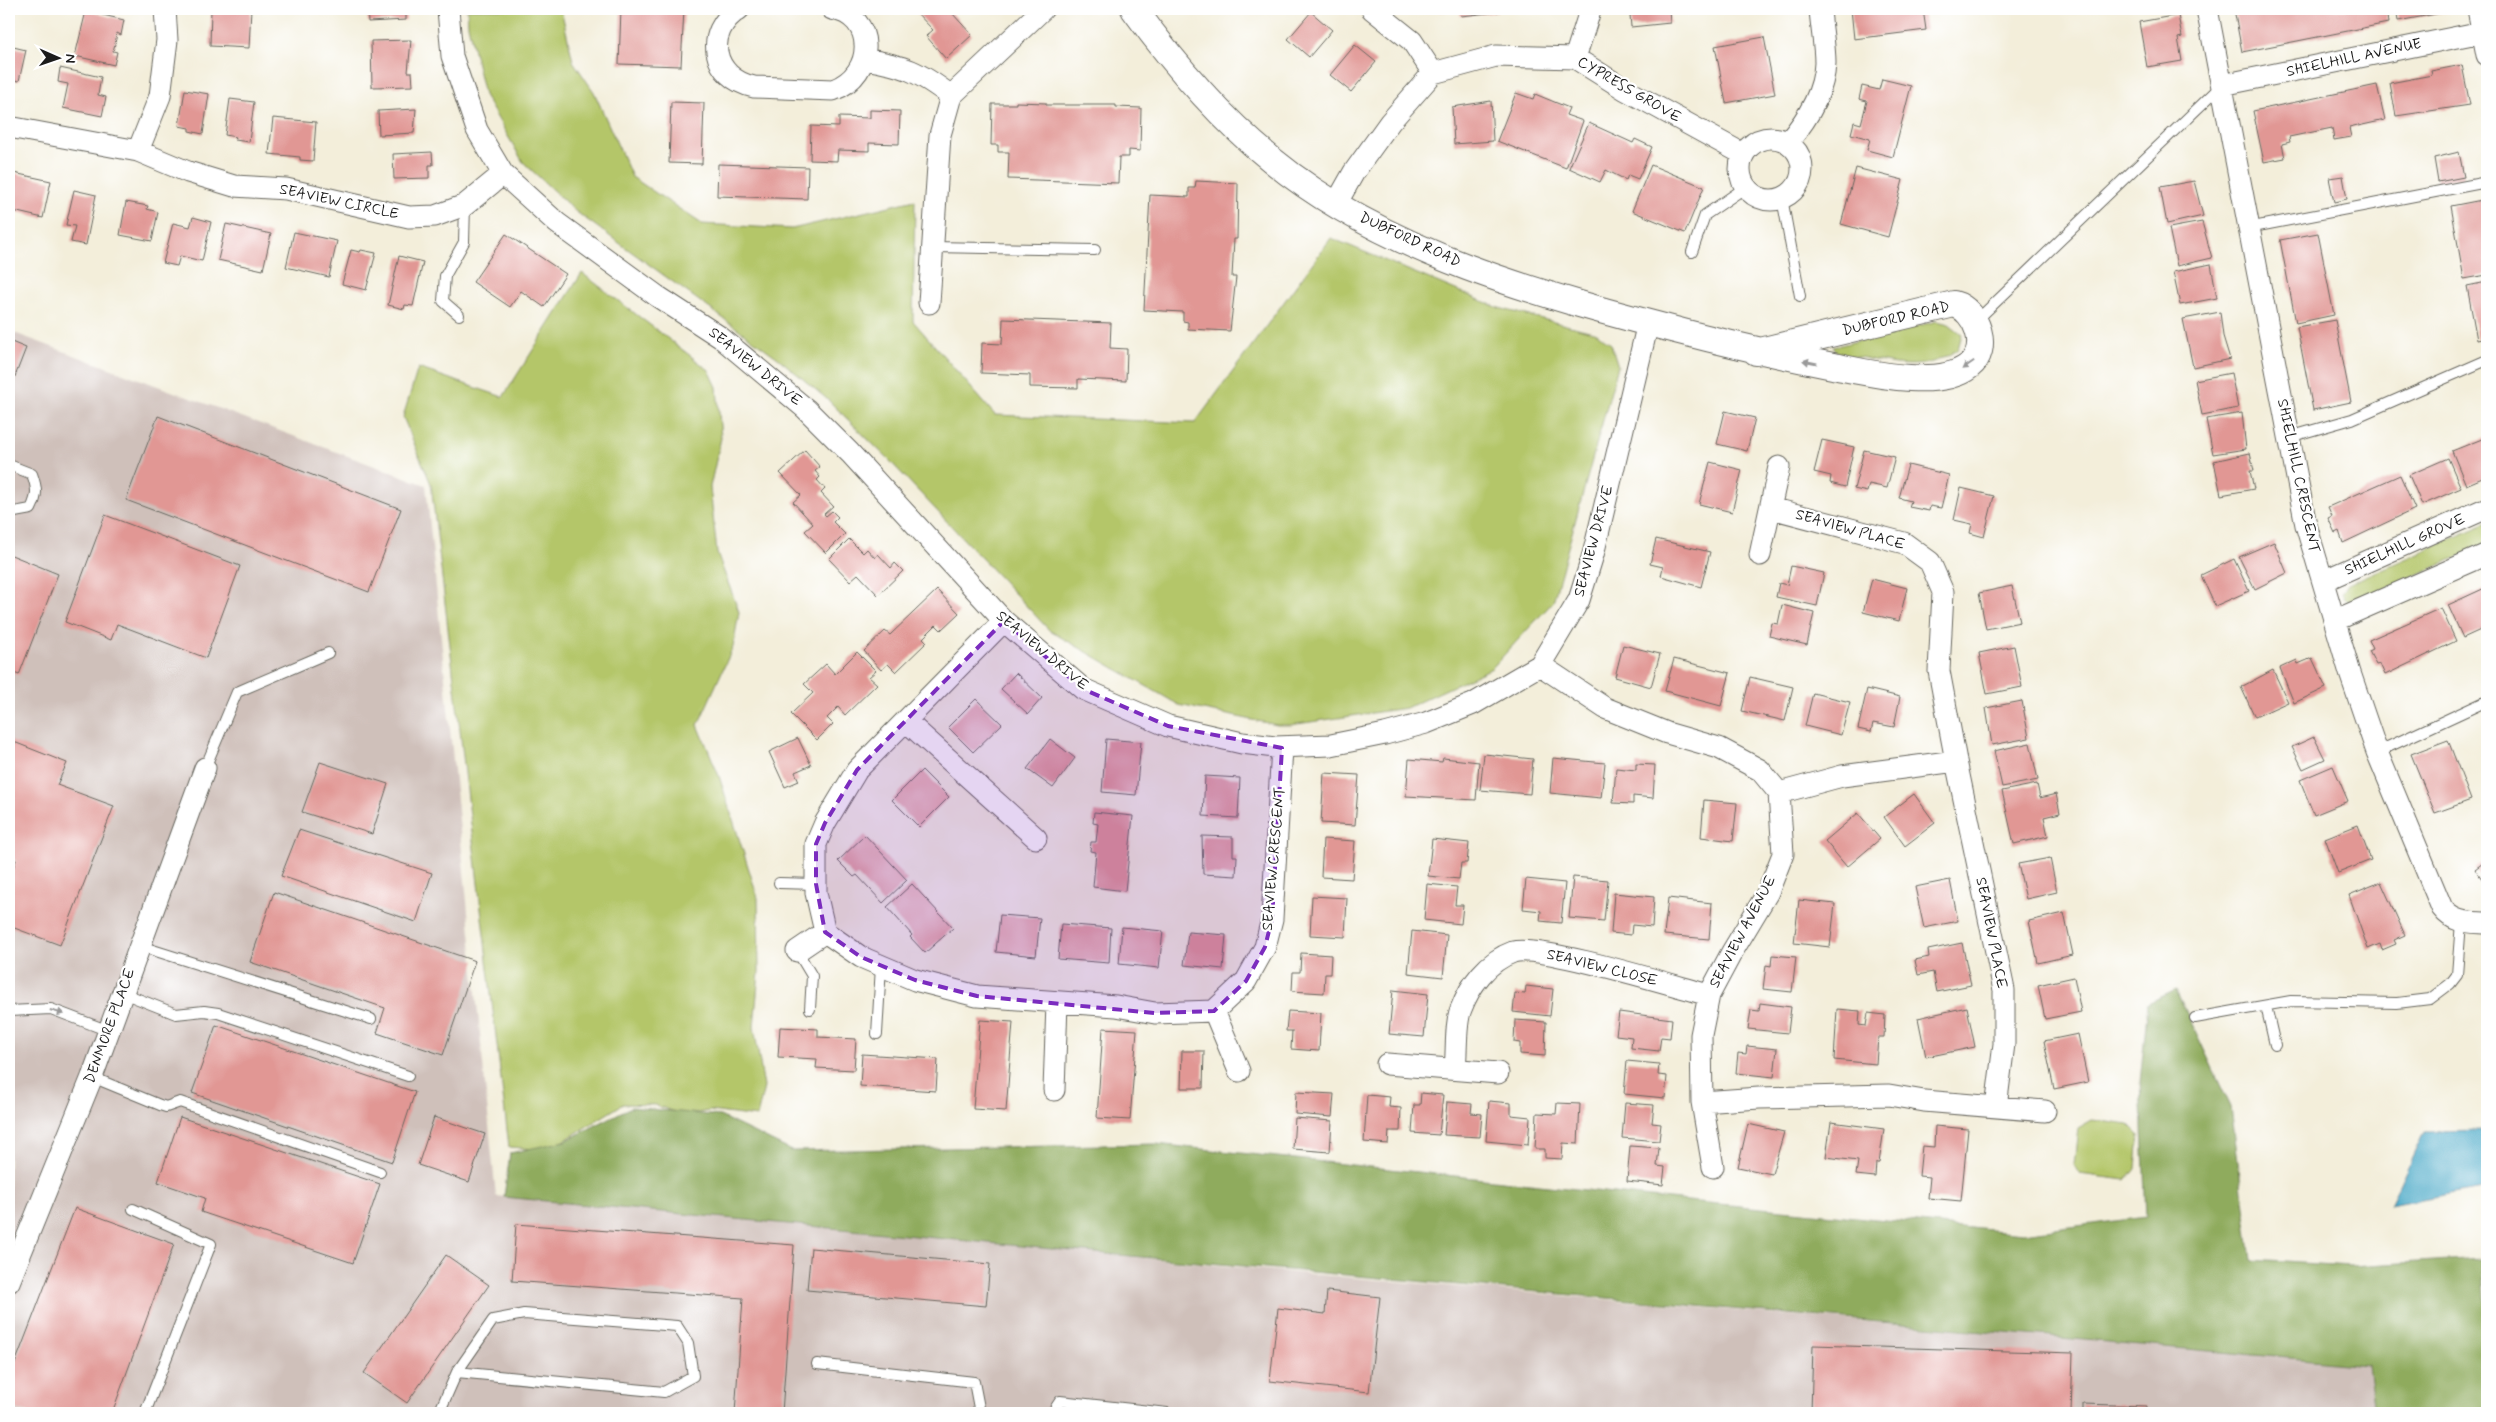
<svg xmlns="http://www.w3.org/2000/svg" width="2496" height="1422" font-family="Mynerve,sans-serif">
	<rect width="100%" height="100%" fill="#fff"/>
	<filter id="ink" filterUnits="userSpaceOnUse"><feTurbulence type="fractalNoise" baseFrequency=".02" numOctaves="2"/><feDisplacementMap in="SourceGraphic" scale="10" xChannelSelector="R" yChannelSelector="G"/><feConvolveMatrix kernelMatrix="1 2 1 2 8 2 1 2 1" color-interpolation-filters="sRGB"/></filter>
	<filter id="wash" filterUnits="userSpaceOnUse"><feTurbulence type="fractalNoise" baseFrequency=".0096" numOctaves="4" result="noise"/><feDisplacementMap in="SourceGraphic" scale="20" xChannelSelector="R" yChannelSelector="G"/><feGaussianBlur stdDeviation="1.12" result="paint"/><feColorMatrix in="noise" values="0 0 0 0 0 0 0 0 0 0 0 0 0 0 0 0 0 1.4 0 .05"/><feComposite in="paint" operator="in"/></filter>
	<g filter="url(#wash)">
		<rect width="100%" height="100%" fill="#f3eeda"/>
		<path fill="#cfc0ba" d="M9,331L426,485L496,1196L1321,1275L2371,1365L2376,1413H9Z"/>
		<path fill="#b4c669" stroke="#687142" d="M467,9H561L573,61L594,92L632,177L702,224L792,229L915,200L913,321L995,415L1195,423L1331,238L1499,308L1597,333L1611,344L1618,366L1553,602L1492,668L1406,708L1290,725H1277L1179,705L1050,631L890,461L828,400L778,358L575,211L523,162L484,95L468,25Z
			M582,273L709,370L717,387L721,438L710,487L717,553L739,612L733,647L698,725L719,776L758,898L759,972L754,1027L764,1087L757,1117L710,1111L683,1115L655,1105L623,1104L549,1150L509,1147L431,484L403,417L418,368L503,397Z
			M1937,321L1949,324L1962,334L1958,349C1927,371 1904,366 1868,359C1857,356 1844,356 1834,350L1833,347Z
			M2487,523V544L2356,602L2345,599L2342,593L2348,584Z
			M2092,1120L2130,1125L2139,1134L2136,1168L2126,1180L2079,1174L2074,1165L2078,1128Z"/>
		<path fill="#8fab5d" stroke="#56643c" d="M2176,990L2231,1107L2251,1260L2352,1266L2482,1258L2487,1319V1413H2374L2368,1365L1073,1251L504,1197L510,1153L565,1141L631,1107L720,1116L792,1151L1156,1144L1698,1202L2023,1233L2146,1217L2140,1082L2148,1003Z"/>
		<path fill="#46a7c6" stroke="#316271" d="M2487,1131V1187L2390,1205L2424,1132Z"/>
		<g id="blocks">
			<path fill="#e19794" d="M211,9H251L249,48L210,46Z
				M367,9H406V20L368,22Z
				M621,9H684L681,66L619,64Z
				M913,9H956L952,13L972,35L946,59L926,36L933,30Z
				M1439,9H1454V10L1439,12Z
				M1459,9H1498V12L1461,16Z
				M1635,9H1669L1670,23L1631,27L1630,15L1635,14Z
				M1851,9H1923L1926,30L1854,39Z
				M2234,9H2256V11L2265,10L2266,13L2289,9H2386L2388,23L2242,52Z
				M2396,9H2458V10L2398,21Z
				M86,11L124,20L121,35L117,33L115,44L113,51L117,52L114,65L75,56Z
				M1311,12L1332,30L1309,57L1288,39Z
				M2178,15L2182,37L2178,38L2182,61L2147,67L2139,22Z
				M1764,37L1775,94L1726,103L1715,46Z
				M411,40L408,72H412L413,86L372,87L371,41Z
				M1355,45L1376,62L1351,92L1330,75Z
				M9,46L26,50L19,81L9,79Z
				M2462,65L2470,105L2396,116L2390,83L2432,75L2431,71Z
				M60,68L101,77L98,95L106,97L102,116L63,108L68,84L58,82Z
				M1882,79L1911,86L1893,157L1867,150L1870,139L1851,134L1854,122L1861,124L1867,101L1859,99L1862,86L1879,90Z
				M2377,85L2385,120L2349,128L2351,137L2334,140L2332,128L2289,137L2290,142L2282,144L2285,158L2264,162L2253,111Z
				M185,90L209,94L203,134L189,131V128L179,126Z
				M1516,93L1533,99L1535,94L1569,108L1566,115L1583,121L1566,168L1497,141Z
				M230,99L254,102L249,142L235,140L236,137L225,135Z
				M1491,101L1493,141L1454,144L1452,107Z
				M671,102L704,103L702,164L669,163Z
				M1016,102L1046,103V105H1116V107L1141,108L1140,151L1129,150V157H1119L1118,183L1008,179L1009,152H998V145H991L992,104H1016Z
				M416,109L414,133L379,135L378,111Z
				M870,110L900,111L899,144L869,143V151L838,150L837,161L810,160L811,126L839,127V117L870,118Z
				M273,118L316,122L313,161L300,160V157L269,154Z
				M1589,123L1633,143L1635,139L1652,147L1638,179L1628,175L1626,180L1606,170L1600,182L1569,168Z
				M432,152L433,165H429V178L394,179L393,154Z
				M2459,152L2464,177L2438,182L2434,158Z
				M718,164L808,167L807,199L717,196Z
				M1651,165L1704,187L1685,233L1632,211Z
				M1856,168L1903,180L1888,237L1841,224Z
				M9,172L51,181L43,218L9,210Z
				M2343,176L2347,199L2334,202L2329,178Z
				M1196,181L1238,183L1237,239H1234L1232,277H1236L1230,331L1188,329V322L1183,321V312L1144,310L1150,195L1189,197V188H1195Z
				M2194,181L2203,216L2167,224L2160,187Z
				M74,190L96,195L86,245L71,242L75,226L66,225Z
				M2487,199V275L2464,279L2451,206Z
				M126,202L148,206L147,209L158,212L152,241L120,235Z
				M193,217L211,222L202,261L180,256L177,266L163,263L173,223L190,227Z
				M2202,222L2212,258L2177,266L2169,228Z
				M226,224L271,234L263,270L218,260Z
				M294,232L337,241L329,277L286,267Z
				M2318,233L2334,315L2296,323L2280,240Z
				M506,234L566,274L544,307L521,291L510,307L473,282Z
				M351,250L360,252L361,250L376,253L366,290L342,284Z
				M399,256L423,262L413,306L405,305L404,309L388,305Z
				M2211,264L2217,298L2180,305L2173,272Z
				M2487,282V338L2477,340L2467,286Z
				M2220,312L2223,336L2230,359L2193,367L2183,319Z
				M1003,319L1111,323L1110,348L1127,349L1126,381L1078,379V388L1030,387V375L981,373L982,343L1002,344Z
				M2335,320L2351,402L2313,410L2297,327Z
				M9,341L26,348L9,392Z
				M2231,373L2238,408L2202,415L2195,380Z
				M1725,411L1755,418L1747,451L1717,444Z
				M2242,413L2246,449L2213,454L2206,419Z
				M158,416L401,509L369,592L126,500Z
				M2487,437V476L2466,485L2452,451Z
				M1822,440L1854,447L1845,487L1830,483L1831,476L1814,472Z
				M805,450L820,467L815,471L820,477L817,480L825,489L821,493L833,506L824,514L826,516L832,511L838,517L833,522L845,534L826,553L805,531L813,524L793,502L801,495L780,473Z
				M1864,450L1895,457L1887,488L1869,484L1867,492L1854,489Z
				M2250,453L2254,471H2250L2254,489L2221,495L2214,461Z
				M2448,458L2461,488L2422,505L2409,475Z
				M1710,462L1742,470L1732,512L1699,504Z
				M1908,465L1949,475L1941,508L1930,506L1929,511L1909,507L1911,501L1899,498Z
				M2400,475L2415,509L2343,543L2339,531L2335,533L2328,518L2332,516L2328,507Z
				M1961,488L1994,496L1984,537L1970,533L1972,524L1954,520Z
				M105,515L240,566L206,658L117,624L111,640L65,622Z
				M849,539L863,553L867,549L875,558L878,554L891,568L895,563L903,571L878,595L858,574L850,581L829,559Z
				M1656,539L1710,552L1701,587L1661,576L1663,567L1650,564Z
				M2274,542L2287,573L2255,589L2239,557Z
				M9,554L58,574L19,675L9,671Z
				M2234,559L2249,591L2215,606L2201,575Z
				M1791,566L1824,573L1817,606L1776,597L1779,583L1787,585Z
				M1872,579L1907,588L1899,621L1863,612Z
				M2012,586L2020,622L1986,629L1979,593Z
				M2487,587V627L2463,638L2448,605Z
				M937,590L959,613L941,630L936,625L923,638L927,642L896,672L888,664L881,670L864,651L885,631L890,635Z
				M1782,605L1814,613L1807,645L1769,636L1772,623L1778,624Z
				M2441,608L2456,641L2385,675L2380,664L2376,665L2369,651L2373,649L2369,640Z
				M1623,645L1660,654L1651,687L1615,677Z
				M2014,646L2022,687L1987,694L1979,653Z
				M857,652L876,671L869,677L877,684L845,715L838,707L827,718L833,724L817,740L791,714L813,693L804,684L826,664L835,674Z
				M2312,658L2326,688L2294,703L2280,668L2297,660L2298,664Z
				M1674,659L1730,673L1721,706L1665,691Z
				M2273,670L2288,702L2255,717L2241,687Z
				M1016,673L1042,698L1028,714L1001,689Z
				M1750,677L1793,687L1785,721L1742,711Z
				M1867,689L1900,697L1894,727L1873,723L1871,732L1858,729Z
				M1813,693L1850,702L1841,735L1805,726Z
				M976,699L1002,724L973,752L948,727Z
				M2022,701L2029,738L1992,745L1986,708Z
				M2314,737L2325,759L2303,769L2292,747Z
				M798,738L811,765L795,772L799,781L785,787L769,752Z
				M1050,739L1075,758L1053,788L1027,769Z
				M1106,739L1141,742L1136,795L1102,792Z
				M9,740L67,763L57,785L114,806L60,945L9,926V880L16,860L9,857Z
				M2448,740L2471,800L2435,813L2411,754Z
				M2030,743L2038,780L2002,787L1994,751Z
				M1484,754L1533,759L1530,794L1480,790Z
				M1443,758L1479,762L1476,800L1406,796L1409,759L1442,762Z
				M1553,758L1605,763L1601,798L1550,793Z
				M320,762L388,784L372,834L302,812Z
				M1636,764L1655,765L1653,798L1633,796V804L1613,803L1616,768L1636,770Z
				M2333,766L2348,801L2314,815L2300,780Z
				M922,770L949,797L919,827L892,800Z
				M1324,773L1359,775L1355,825L1321,823Z
				M1205,776L1240,778L1238,818L1203,816Z
				M2037,784L2040,798L2056,794L2060,813L2044,817L2048,836L2014,844L2002,791Z
				M1914,794L1935,823L1905,846L1884,817Z
				M1704,800L1737,803L1733,841L1701,837Z
				M1094,812L1133,816L1125,891L1093,887L1096,852L1090,851L1091,842H1096L1098,824L1093,823Z
				M1858,813L1880,839L1847,867L1825,841Z
				M2358,825L2371,860L2338,873L2325,838Z
				M299,830L432,873L416,922L281,876Z
				M865,835L907,880L883,903L857,875L854,877L838,861Z
				M1202,836L1233,837V856H1237L1236,876L1203,874Z
				M1323,839L1355,841L1352,879L1321,877Z
				M1432,839L1469,843L1467,863H1461L1459,879L1428,876Z
				M2050,858L2057,892L2026,899L2018,864Z
				M2487,860V886L2475,869Z
				M1573,877L1608,880L1604,921L1569,918Z
				M1526,879L1565,883L1561,923L1540,921L1541,911L1523,909Z
				M1950,880L1958,921L1924,928L1915,887Z
				M2381,882L2405,935L2394,940L2396,944L2382,950L2380,944L2368,949L2349,895Z
				M912,884L953,928L925,953L910,937L912,935L887,907Z
				M1427,884L1457,887L1455,905H1463L1461,924L1424,920Z
				M274,892L475,961L443,1055L377,1033L385,1008L250,962Z
				M1614,893L1654,897L1652,927L1632,925L1631,935L1611,933Z
				M1312,896L1347,898L1345,937L1310,935Z
				M1668,898L1712,903L1709,939L1664,935Z
				M1799,900L1835,904L1830,947L1794,943Z
				M2064,913L2073,955L2038,963L2029,921Z
				M1000,915L1040,918L1036,956L996,952Z
				M1061,924L1111,928L1109,963L1058,959Z
				M1122,927L1163,931L1159,968L1119,964Z
				M1412,931L1447,935L1443,977L1408,973Z
				M1188,932L1226,935L1223,969L1184,965Z
				M1962,943L1971,985L1937,992L1933,972L1918,975L1915,960L1929,957L1928,950Z
				M1301,953L1331,955L1330,974H1325L1324,993L1292,991L1293,972H1300Z
				M1772,955L1796,957L1792,992L1763,989L1766,965L1771,966Z
				M2074,977L2081,1012L2045,1019L2038,985Z
				M1526,986L1553,989L1550,1016L1513,1012L1515,993L1525,994Z
				M1393,990L1428,994L1424,1037L1389,1034Z
				M1760,1003L1791,1007L1788,1033L1748,1029L1751,1010L1759,1011Z
				M1967,1007L1975,1047L1926,1057L1918,1018Z
				M1837,1009L1860,1011L1859,1025L1866,1026L1868,1013L1885,1015L1884,1037H1878L1876,1064L1834,1060Z
				M1288,1011L1321,1013L1319,1051L1291,1049L1292,1031H1286Z
				M1619,1012L1672,1019L1670,1038L1661,1037L1659,1051L1631,1048L1632,1037L1616,1035Z
				M980,1020L1013,1022L1006,1111L973,1109Z
				M1515,1020L1546,1022L1545,1056L1520,1054V1043L1514,1042Z
				M216,1025L415,1092L392,1162L192,1093Z
				M780,1027L818,1029V1037L856,1039L854,1070L816,1068L817,1059L778,1057Z
				M1103,1028L1137,1030L1130,1120L1097,1118Z
				M2078,1034L2088,1082L2054,1089L2044,1041Z
				M1747,1046L1777,1049L1774,1077L1736,1073L1738,1053L1746,1054Z
				M1182,1051H1204L1203,1088H1181Z
				M862,1054L938,1059L936,1091L860,1086Z
				M1627,1061L1659,1064L1658,1075L1667,1076L1665,1098L1624,1094Z
				M1296,1092L1334,1094L1332,1117L1295,1114Z
				M1421,1093L1443,1095L1439,1135L1412,1133L1414,1105H1420Z
				M1367,1095L1390,1097L1389,1107L1401,1108L1400,1131H1389L1388,1144L1364,1142Z
				M1489,1101L1511,1103V1115L1530,1117L1528,1145L1486,1141Z
				M1447,1102L1472,1104L1471,1113L1482,1114L1480,1137L1444,1135Z
				M1557,1103L1580,1104L1578,1144L1563,1143L1562,1159L1545,1158V1149H1535L1537,1113L1556,1114Z
				M1625,1103L1654,1105L1652,1123L1661,1124L1659,1141L1622,1138Z
				M180,1117L380,1184L353,1263L201,1212L205,1198L158,1182Z
				M434,1117L485,1134L469,1182L418,1165Z
				M1295,1118L1332,1121L1330,1152L1293,1149Z
				M1831,1122L1884,1129L1879,1163H1876L1875,1177L1856,1175L1858,1161L1826,1157Z
				M1748,1124L1784,1132L1772,1174L1738,1167Z
				M1935,1126L1968,1129L1961,1201L1928,1198L1930,1177L1919,1176L1922,1146L1934,1147Z
				M1630,1146L1659,1148L1657,1166L1665,1167L1663,1185L1627,1181Z
				M75,1208L174,1244L112,1413H29L9,1406V1379Z
				M516,1224L794,1245L782,1413H735L743,1298L512,1281Z
				M811,1248L990,1264L986,1306L807,1290Z
				M446,1255L489,1285L407,1403L364,1373Z
				M1327,1291L1380,1297L1369,1392L1270,1381L1278,1308L1325,1314Z
				M1813,1345L2073,1353L2071,1413H1811Z
				M2083,1404L2146,1406L2145,1413H2083Z"/>
		</g>
	</g>
	<g filter="url(#ink)">
		<use href="#blocks" fill-opacity="0" stroke="#67665e" stroke-width="1"/>
		<g fill="none" stroke-linecap="round" stroke-linejoin="round">
			<defs>
				<path id="service" d="M1782,198L1800,296
					M2248,228L2487,182
					M933,247L1095,250
					M1692,252L1705,215L1746,187
					M459,315L443,301L445,276L464,242L465,205
					M1976,321L2222,85
					M2289,437L2352,419L2487,360
					M9,465L32,474C37,488 38,495 31,509L9,513
					M2377,752L2487,701
					M205,768L237,692L328,653
					M779,883L816,884
					M140,946L371,1019
					M797,951L812,976L810,1009
					M123,993L176,1014L204,1011L218,1013L408,1076
					M2266,1006L2275,1045
					M9,1011L51,1009L109,1031
					M2195,1018L2291,1001L2397,1003L2430,999L2450,984L2457,975L2461,922
					M877,1034L881,966
					M92,1077L160,1105L166,1107L180,1102L380,1172
					M133,1209L211,1244L145,1413
					M817,1364L974,1382L980,1413
					M439,1413L457,1372L493,1320L524,1314L677,1326L688,1343L693,1376L664,1392L457,1372
					M1052,1413L1060,1401L1167,1413"/>
				<path id="minor" d="M448,9L452,56L477,130L503,174L557,223L657,296L720,337L806,409L850,453L1004,621L1083,689L1168,726L1242,743L1275,747L1331,745L1385,734L1426,723L1473,704L1540,665L1579,600L1593,555L1648,323
					M739,9C703,32 712,78 754,87L833,90C877,74 875,15 832,9
					M1372,9L1412,41L1433,73
					M2207,9L2306,525L2350,673L2377,752L2442,908C2454,924 2470,922 2487,923
					M2478,9L2487,55
					M1575,58L1589,14V9
					M864,59C906,66 918,71 951,96
					M2222,85L2487,31
					M9,127L138,151L188,172L234,186L286,189L409,217L435,216L465,205L503,174
					M1740 169a31 31 0 1 1 62 0a31 31 0 1 1-62 0Z
					M1788,142C1806,121 1824,92 1825,63C1825,45 1821,26 1820,9
					M138,151L160,96L167,40L165,9
					M1336,204L1354,172L1390,122L1433,73L1496,56L1575,58L1626,90L1743,154
					M929,303L940,135L951,96L1043,9
					M1771,508L1904,543L1930,562L1943,592L1939,671L1956,761L2004,990V1044L1996,1107
					M1760,555L1779,467
					M2323,581L2487,508
					M2336,620L2487,554
					M1004,621L857,770L825,823L816,844V893L825,932L861,957L915,980L977,996L1116,1006L1155,1013L1214,1011L1246,981L1265,947L1272,919L1282,748
					M1540,665L1605,708L1667,733L1719,748L1760,770L1779,793L1783,854L1768,892L1732,952L1709,995L1701,1035L1702,1102L1713,1167
					M906,721L1036,838
					M1779,793L1842,776L1956,761
					M797,951L825,932
					M1214,1011L1239,1071
					M1387,1064L1498,1073
					M1455,1069C1457,1053 1455,1023 1461,1009C1470,985 1488,961 1513,952C1539,944 1675,986 1709,995
					M1054,1090L1057,1003
					M1702,1102L1759,1098L1889,1095L1924,1101L2045,1111
					M9,1282L92,1077L205,768"/>
				<path id="tertiary" d="M1134,9C1174,64 1219,117 1272,160C1385,253 1544,296 1683,332C1733,345 1783,356 1833,366C1858,371 1884,377 1910,378C1928,379 1954,378 1969,366C1991,349 1977,310 1954,304L1756,352"/>
			</defs>
			<use href="#service" stroke="#67665e" stroke-width="12"/>
			<use href="#minor" stroke="#67665e" stroke-width="23"/>
			<use href="#tertiary" stroke="#67665e" stroke-width="28"/>
			<use href="#service" stroke="#fff" stroke-width="10"/>
			<use href="#minor" stroke="#fff" stroke-width="21"/>
			<use href="#tertiary" stroke="#fff" stroke-width="26"/>
		</g>
		<defs><path id="oneway-solid" d="M-6-.8H1V-3.2L6.5 0L1 3.2V.8H-6Z" transform="scale(1.25)"/></defs>
		<g fill="#999">
			<use href="#oneway-solid" transform="translate(1810 362) rotate(-169)"/>
			<use href="#oneway-solid" transform="translate(1968 365) rotate(145)"/>
			<use href="#oneway-solid" transform="translate(57 1012) rotate(16)"/>
		</g>
	</g>
	<path fill="#7b2cbf" fill-opacity="0.2" stroke="#7b2cbf" stroke-width="4" stroke-dasharray="10 6" stroke-linejoin="round" d="M1004,621L1083,689L1168,726L1282,748L1272,919L1265,947L1246,981L1214,1011L1155,1013L977,996L915,980L861,957L825,932L816,884V844L825,823L857,770Z"/>
	<g text-anchor="middle" dominant-baseline="central" stroke-width="4.5" stroke-linejoin="round" paint-order="stroke">
		<g font-size="15" fill="#1c1c1c" stroke="#fff">
			<text transform="translate(2354 58) rotate(-12)">SHIELHILL AVENUE</text>
			<text transform="translate(1629 90) rotate(30)">CYPRESS GROVE</text>
			<text transform="translate(339 202) rotate(12)">SEAVIEW CIRCLE</text>
			<text transform="translate(1410 240) rotate(25)">DUBFORD ROAD</text>
			<text transform="translate(1896 319) rotate(-13)">DUBFORD ROAD</text>
			<text transform="translate(755 367) rotate(39)">SEAVIEW DRIVE</text>
			<text transform="translate(2298 476) rotate(78)">SHIELHILL CRESCENT</text>
			<text transform="translate(1850 530) rotate(16)">SEAVIEW PLACE</text>
			<text transform="translate(1594 541) rotate(-75)">SEAVIEW DRIVE</text>
			<text transform="translate(2405 545) rotate(-24)">SHIELHILL GROVE</text>
			<text transform="translate(1042 651) rotate(40)">SEAVIEW DRIVE</text>
			<text transform="translate(1274 859) rotate(-85)">SEAVIEW CRESCENT</text>
			<text transform="translate(1743 932) rotate(-62)">SEAVIEW AVENUE</text>
			<text transform="translate(1991 933) rotate(79)">SEAVIEW PLACE</text>
			<text transform="translate(1602 968) rotate(14)">SEAVIEW CLOSE</text>
			<text transform="translate(110 1026) rotate(-70)">DENMORE PLACE</text>
		</g>
	</g>
	<rect width="2496" height="1422" fill="none" stroke="#fff" stroke-width="30"/>
	<g transform="translate(58 58) rotate(92)" stroke="#ffffff" stroke-width="4" paint-order="stroke">
	<path d="M0-4L9 19L0 12L-9 19Z" fill="#1c1c1c"/>
	<text y="-8" font-size="14" font-weight="bold" text-anchor="middle" fill="#1c1c1c">N</text>
	</g>
</svg>
